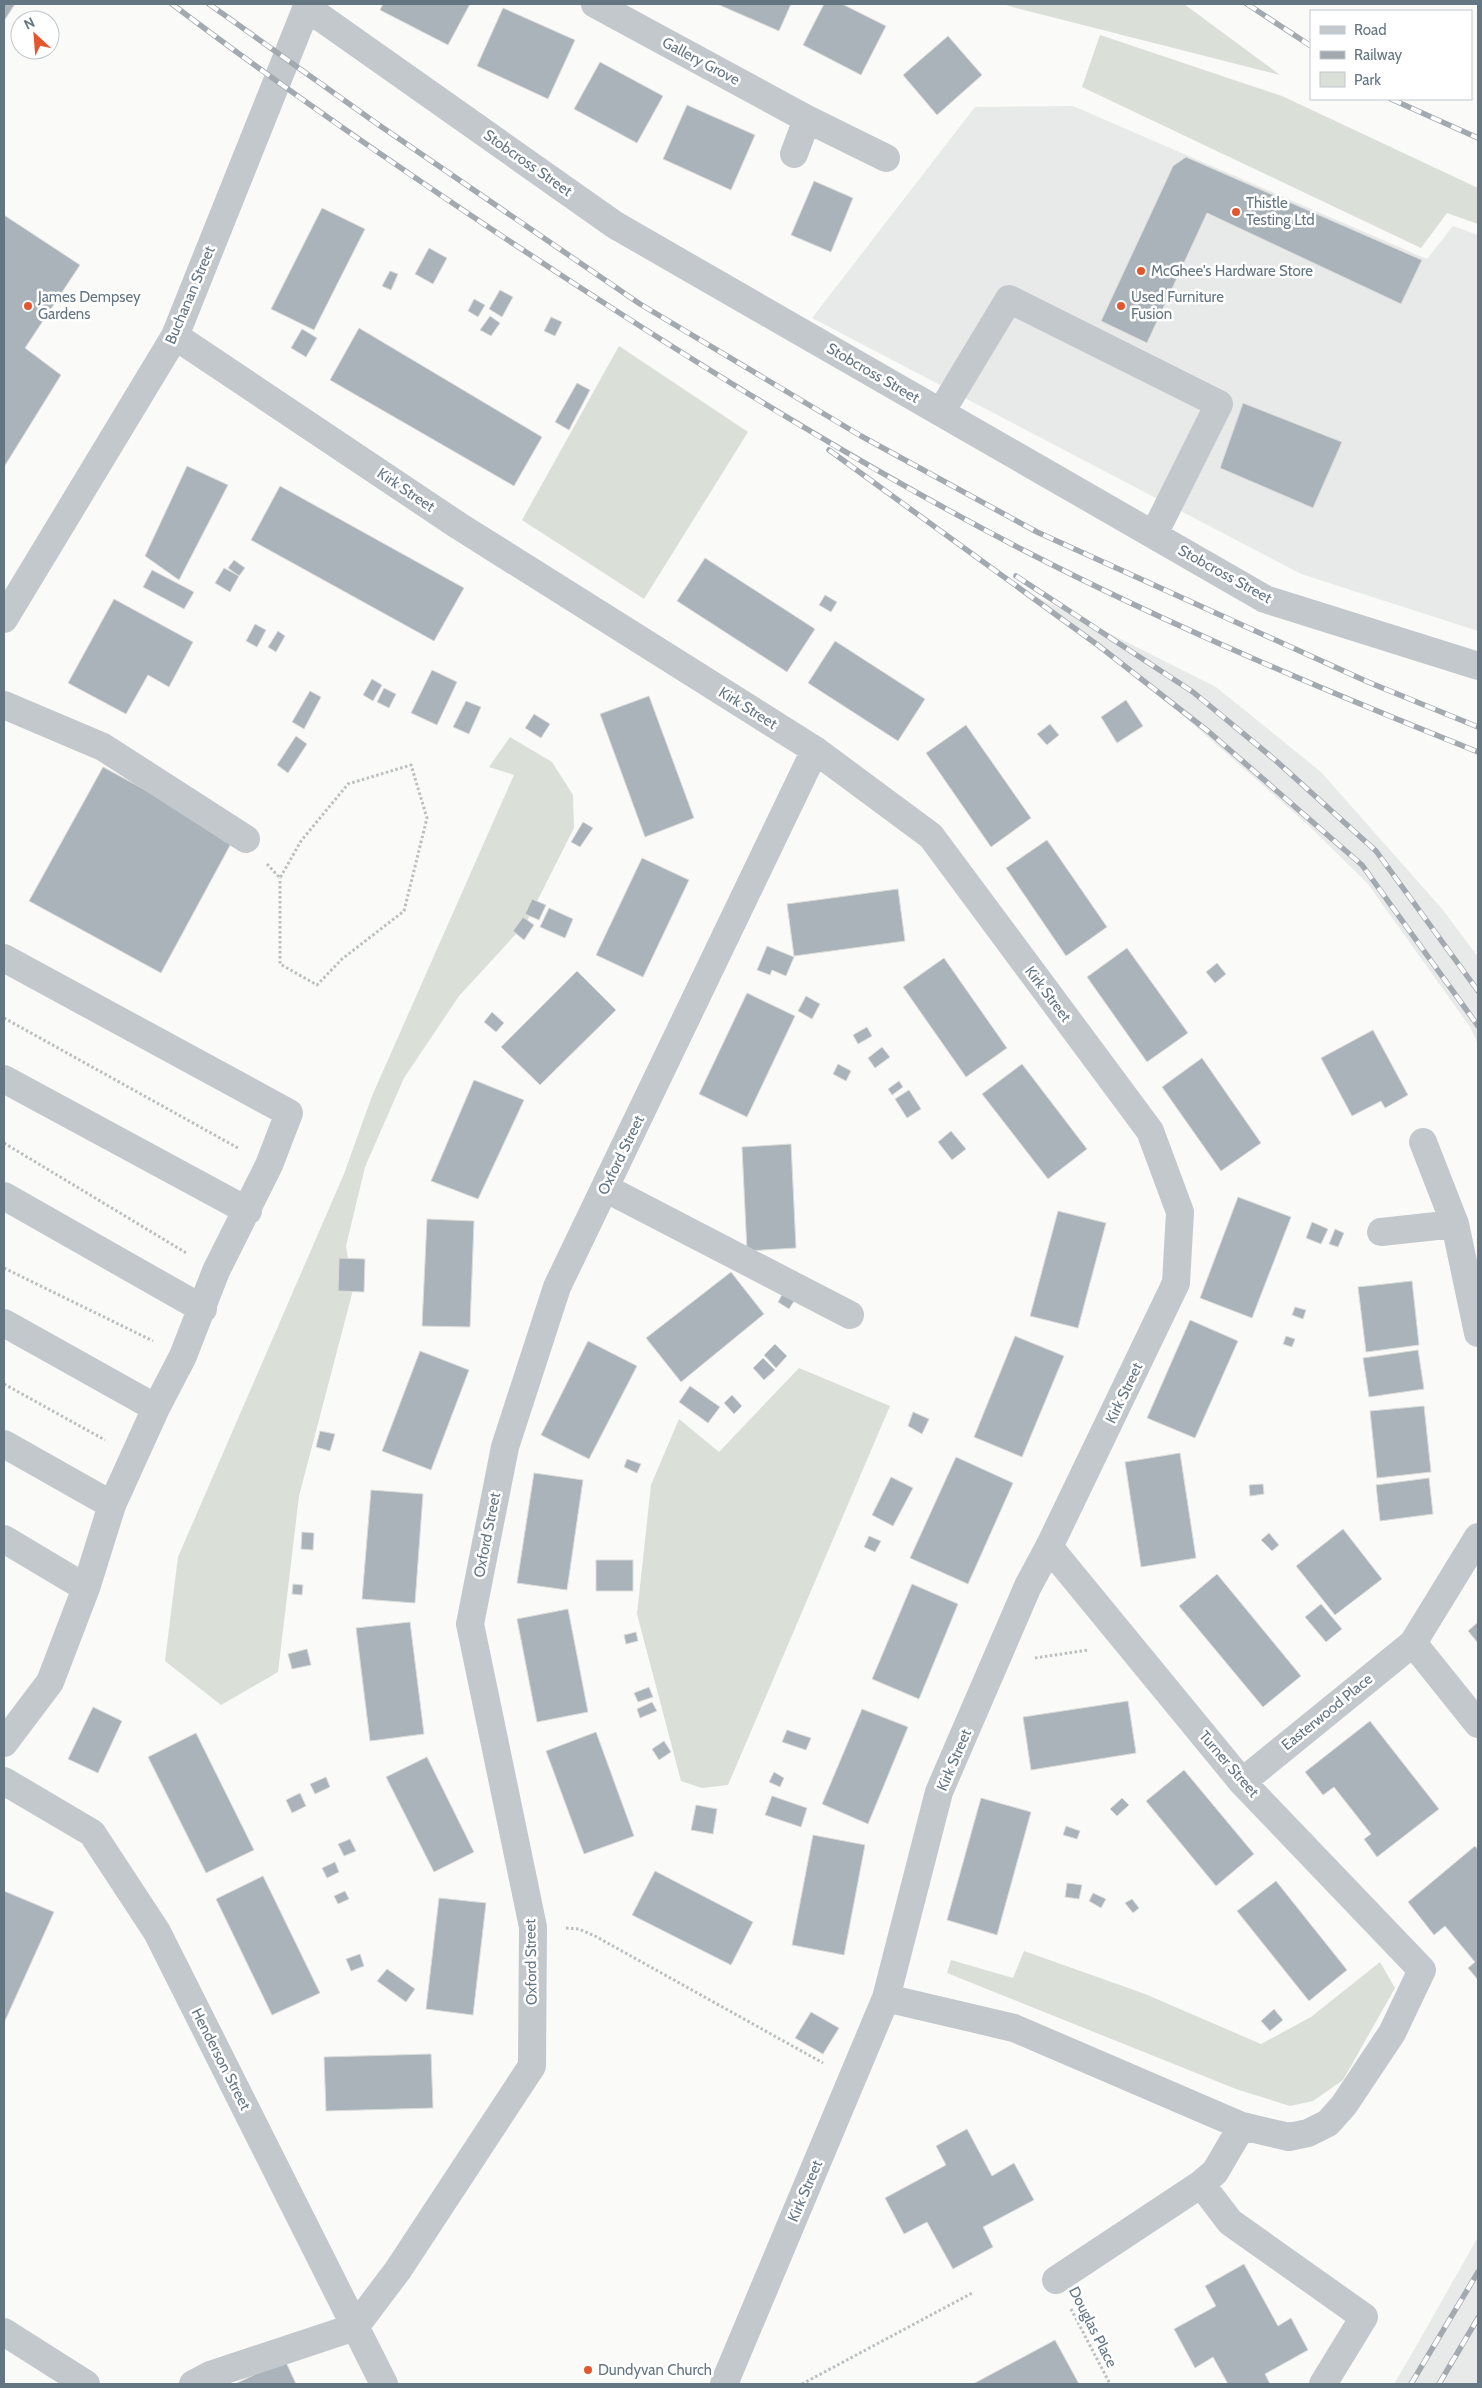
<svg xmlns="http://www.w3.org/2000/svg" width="1482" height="2388" font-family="Cabin,sans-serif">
	<rect width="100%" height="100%" fill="#fafaf8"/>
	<path fill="#e8e9e9" d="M1073,106L1427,259L1453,226L1478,235V631L1301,574L812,318L975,107Z
		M1035,596L1216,687L1321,772L1443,910L1478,957V1044L1470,1027L1368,884L1307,824L1178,711Z
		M1478,2237V2384H1394L1418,2343Z"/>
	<path fill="#dadfd7" d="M1003,4H1184L1280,75L1016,8Z
		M1100,35L1282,96L1478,188V224L1447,213L1421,248L1082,87Z
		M619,346L748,432L644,599L522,520Z
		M510,737L552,762L573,795L574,828L526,923L459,996L404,1078L365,1167L346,1246L353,1290L299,1496L278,1672L221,1705L165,1661L178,1557L344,1174L372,1096L514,775L489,767Z
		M799,1368L890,1406L728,1785L702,1788L681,1781L637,1614L651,1485L679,1419L719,1452Z
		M1024,1951L1145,1994L1261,2044L1311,2017L1380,1962L1395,1988L1343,2080L1313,2101L1290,2106L1236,2089L947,1973L951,1960L1013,1978Z"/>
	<path fill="#aab3b9" stroke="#dcdcda" d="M4,4H15L4,21Z
		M383,4H470L448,45L380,10Z
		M717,4H791L779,31Z
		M824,4H842L886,26L861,75L803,45Z
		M503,8L575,40L548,99L477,66Z
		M948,36L982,75L937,115L903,75Z
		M600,62L663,96L637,143L574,109Z
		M687,105L755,135L731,190L663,159Z
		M1186,157L1422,260L1401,304L1207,213L1147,343L1101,321L1173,166Z
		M814,181L853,198L831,252L791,235Z
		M322,208L365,229L314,330L271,309Z
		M4,215L80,265L25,348L61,375L4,467Z
		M429,248L447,258L433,284L415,274Z
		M390,271L398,274L391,290L382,286Z
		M500,290L513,297L502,317L489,309Z
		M474,299L485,305L478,317L468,311Z
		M490,316L500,323L491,336L480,330Z
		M551,317L562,322L555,336L544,331Z
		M359,328L542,437L514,486L330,380Z
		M302,329L317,338L306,357L291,348Z
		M577,383L590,390L569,430L555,422Z
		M1243,403L1342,442L1313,508L1220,468Z
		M187,466L228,485L179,580L145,556Z
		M280,486L464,588L434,641L251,540Z
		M705,558L815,629L787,672L677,601Z
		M234,560L245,568L239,576L228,568Z
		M224,568L239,576L230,592L215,583Z
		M152,570L194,592L184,609L143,587Z
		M825,595L837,602L831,612L819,605Z
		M114,599L193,642L169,687L148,675L126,714L68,683Z
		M255,624L266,630L257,647L246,641Z
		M278,631L285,636L276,652L268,647Z
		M835,641L925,699L898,741L808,683Z
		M432,670L457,682L437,725L411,713Z
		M372,679L382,685L373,701L363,695Z
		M384,688L396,694L389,708L377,702Z
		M310,691L321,697L304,729L292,722Z
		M649,696L694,818L645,837L600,714Z
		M1126,700L1143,726L1117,743L1101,717Z
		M466,701L481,707L469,734L453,727Z
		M534,714L550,724L541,738L525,728Z
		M1050,724L1059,735L1047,745L1037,734Z
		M966,725L1031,818L991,847L926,753Z
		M296,736L307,744L288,773L277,765Z
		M103,767L234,838L161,973L29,901Z
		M583,822L593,828L580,847L571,842Z
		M1047,840L1107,927L1066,956L1006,868Z
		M642,858L689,880L643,977L596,955Z
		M898,889L905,941L794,956L787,904Z
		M532,899L546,905L539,920L525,914Z
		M549,908L573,919L565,938L540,927Z
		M523,917L534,925L524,940L513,931Z
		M767,946L794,957L786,976L772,970L770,975L757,970Z
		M1127,948L1188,1033L1147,1062L1087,977Z
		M944,958L1007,1048L966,1077L903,987Z
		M1217,963L1226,974L1215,983L1206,972Z
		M577,971L616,1010L540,1085L501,1047Z
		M747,993L795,1016L747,1117L699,1094Z
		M806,996L820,1004L812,1019L798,1011Z
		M492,1012L504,1023L496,1032L484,1022Z
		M867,1027L872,1036L858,1044L853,1035Z
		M1373,1030L1408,1095L1385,1108L1381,1101L1352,1116L1321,1058Z
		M882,1047L890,1057L875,1068L868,1058Z
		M1202,1058L1261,1143L1221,1171L1162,1087Z
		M838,1064L851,1071L846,1081L833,1074Z
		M1022,1064L1087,1149L1048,1179L982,1094Z
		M474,1080L524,1100L478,1199L431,1181Z
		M899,1081L903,1087L892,1095L888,1089Z
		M909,1090L921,1109L907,1118L895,1099Z
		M951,1131L966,1149L952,1160L938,1142Z
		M791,1144L796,1248L747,1251L742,1147Z
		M1238,1197L1291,1217L1252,1318L1200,1298Z
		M1058,1211L1106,1223L1078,1328L1030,1316Z
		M427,1219L474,1221L470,1327L422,1326Z
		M1312,1222L1328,1229L1321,1244L1306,1238Z
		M1335,1229L1344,1233L1338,1247L1329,1244Z
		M339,1258L365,1259L364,1292L338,1291Z
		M731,1272L764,1314L681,1382L646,1338Z
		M1412,1281L1419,1345L1366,1352L1358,1287Z
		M784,1291L796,1298L789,1309L778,1302Z
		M1295,1307L1306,1310L1303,1319L1292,1315Z
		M1190,1320L1238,1341L1195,1438L1147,1418Z
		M1015,1336L1064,1356L1022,1457L974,1437Z
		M1286,1336L1295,1339L1292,1347L1283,1344Z
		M588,1341L637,1366L589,1459L541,1435Z
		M775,1344L787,1356L776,1368L764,1355Z
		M1418,1350L1424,1389L1369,1397L1363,1358Z
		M420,1351L469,1370L431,1470L382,1451Z
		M763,1358L775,1370L764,1380L753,1368Z
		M690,1386L720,1407L708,1423L679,1402Z
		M732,1395L742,1406L734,1414L724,1403Z
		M1424,1406L1431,1472L1377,1478L1370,1411Z
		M913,1412L929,1419L922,1434L908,1426Z
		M320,1431L335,1434L330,1451L316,1447Z
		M1180,1453L1196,1558L1141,1567L1125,1462Z
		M956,1457L1013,1483L968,1584L910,1558Z
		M627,1459L641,1464L637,1473L624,1467Z
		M534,1473L583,1480L567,1590L517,1583Z
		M891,1477L913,1488L893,1526L872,1515Z
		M1429,1478L1433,1514L1380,1521L1376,1485Z
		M1263,1484L1264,1494L1250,1496L1249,1485Z
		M371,1490L423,1494L415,1603L362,1599Z
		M1343,1529L1382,1579L1335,1615L1296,1566Z
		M302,1532L314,1533L313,1550L301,1549Z
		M1269,1533L1279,1545L1272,1551L1261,1540Z
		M869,1536L881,1541L875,1552L864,1547Z
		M596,1560H633V1591H596Z
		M1217,1574L1301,1676L1263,1707L1179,1606Z
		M293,1584L303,1585L302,1595L292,1594Z
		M912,1584L958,1604L919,1699L872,1679Z
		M1321,1604L1342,1629L1326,1642L1305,1617Z
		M568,1609L588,1712L537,1722L517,1619Z
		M410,1622L424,1734L370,1741L356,1628Z
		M1478,1622V1643L1468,1631Z
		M636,1632L638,1641L626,1644L624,1635Z
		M307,1649L311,1665L292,1669L288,1654Z
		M649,1687L653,1697L638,1702L634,1693Z
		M1128,1701L1136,1753L1031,1770L1023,1717Z
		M652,1702L657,1711L640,1718L637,1709Z
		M93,1707L122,1721L98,1773L68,1759Z
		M862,1709L908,1727L868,1824L822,1804Z
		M1370,1721L1439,1809L1377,1857L1364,1839L1371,1834L1334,1787L1323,1795L1305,1772Z
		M787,1730L811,1738L806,1750L782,1742Z
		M596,1732L634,1836L584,1854L546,1751Z
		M196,1733L254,1850L206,1873L148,1757Z
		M664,1741L671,1752L659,1760L652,1749Z
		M427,1757L474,1852L434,1872L386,1777Z
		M1184,1770L1254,1854L1216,1886L1146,1801Z
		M774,1772L784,1778L780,1787L769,1782Z
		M326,1777L330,1787L315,1794L310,1784Z
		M300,1793L306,1806L292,1813L286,1800Z
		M772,1796L807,1808L801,1827L765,1815Z
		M981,1798L1031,1812L997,1935L947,1920Z
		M1122,1798L1129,1805L1117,1816L1110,1809Z
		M696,1805L717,1809L713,1834L691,1830Z
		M1066,1826L1080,1831L1077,1839L1063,1835Z
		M813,1835L865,1845L844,1955L792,1945Z
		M350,1839L356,1851L344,1856L338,1844Z
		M1475,1846L1478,1850V1980L1468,1968L1475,1962L1445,1926L1434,1935L1408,1902Z
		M335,1862L339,1872L327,1878L322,1868Z
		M655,1871L753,1922L731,1965L632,1915Z
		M263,1876L320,1993L272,2015L216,1899Z
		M1276,1881L1347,1970L1309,2001L1237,1911Z
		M1067,1883L1082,1885L1079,1899L1065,1897Z
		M4,1891L54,1912L4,2023Z
		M345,1891L349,1899L338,1904L334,1896Z
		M1093,1893L1106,1899L1101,1908L1089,1901Z
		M439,1898L486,1903L473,2015L426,2009Z
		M1132,1899L1139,1908L1133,1913L1125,1903Z
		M360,1954L364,1966L351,1971L346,1959Z
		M387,1969L415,1989L406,2002L377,1981Z
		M1274,2009L1283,2020L1270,2031L1261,2021Z
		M811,2012L839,2028L823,2054L795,2038Z
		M431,2054L433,2108L326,2111L324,2057Z
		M967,2129L992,2176L1014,2163L1034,2200L983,2227L993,2247L953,2269L927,2222L904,2234L885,2198L946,2165L936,2146Z
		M1244,2264L1278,2326L1291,2318L1308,2350L1265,2374L1270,2384H1228L1213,2357L1195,2368L1174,2329L1216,2306L1205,2286Z
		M1055,2340L1079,2384H973Z
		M285,2360L296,2384H235Z"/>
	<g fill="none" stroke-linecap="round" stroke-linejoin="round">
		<path stroke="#bbbfc2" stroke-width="3" stroke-dasharray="2.5 2.5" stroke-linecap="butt" d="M267,864L280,878L301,841L348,784L411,765L427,818L404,911L342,959L317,985L280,964V878
			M4,1018L238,1148
			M4,1143L188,1254
			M4,1268L153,1341
			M4,1384L105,1440
			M1035,1658L1088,1650
			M566,1928L579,1929L595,1936L823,2063
			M1071,2309L1110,2384
			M802,2384L974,2292"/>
		<path stroke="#c3c8cc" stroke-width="28" d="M595,4L807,119L886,158
			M306,7L615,225L1265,599L1478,666
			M794,154L807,119
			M175,336L459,526L815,750L931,836L1150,1131L1180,1212L1176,1283L1049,1547L1028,1586L939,1792L886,1998L724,2384
			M941,412L1009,299L1219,404L1154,534
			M4,619L175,336L308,4
			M4,705L103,747L246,839
			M4,958L289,1113L269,1165L216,1271L183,1356L156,1408L112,1505L86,1588L50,1682L4,1743
			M4,1079L248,1211
			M1423,1142L1455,1224L1478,1333
			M605,1188L850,1315
			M4,1196L203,1309
			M1381,1232L1455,1224
			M4,1323L156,1408
			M4,1444L112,1505
			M4,1539L86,1588
			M1049,1547L1242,1782L1422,1970L1392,2033L1344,2105L1328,2123L1308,2133L1289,2137L1242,2126L1215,2172L1201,2184L1056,2280
			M1413,1643L1478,1724
			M4,1781L92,1833L157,1932L384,2384
			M1242,1782L1413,1643L1478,1537
			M886,1998L1014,2028L1242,2126
			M1201,2184L1230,2222L1364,2317L1323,2384
			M4,2332L86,2384
			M193,2384L210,2375L355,2327L398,2270L532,2066L533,1927L470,1624L505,1447L557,1287L815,750"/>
		<defs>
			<path id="rail" d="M172,4C299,100 431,190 564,277C714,375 868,470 1027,552C1173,627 1326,691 1478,752
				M209,4L376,123L640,304L861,436L1037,532L1368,682L1478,727
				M1247,4L1311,46
				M1391,99L1478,138
				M829,450L1099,646L1209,732L1362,865L1478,1026
				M1016,576L1193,692L1274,759L1376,851L1478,991
				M1411,2384L1478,2272
				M1439,2384L1478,2318"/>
		</defs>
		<use href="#rail" stroke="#a2aab0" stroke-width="5.5"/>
		<use href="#rail" stroke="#fff" stroke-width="4" stroke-dasharray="11" stroke-linecap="butt"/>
	</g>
	<g fill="#e4572e" stroke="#fff" stroke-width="2">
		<circle cx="1236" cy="212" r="5"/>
		<circle cx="1141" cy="271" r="5"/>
		<circle cx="28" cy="306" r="5"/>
		<circle cx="1121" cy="306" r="5"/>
		<circle cx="588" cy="2370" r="5"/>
	</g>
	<g text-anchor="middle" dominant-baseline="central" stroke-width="5" stroke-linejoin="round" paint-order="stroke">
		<g font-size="15" fill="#657683" stroke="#fff">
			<text transform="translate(701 61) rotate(28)">Gallery Grove</text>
			<text transform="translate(528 163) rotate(35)">Stobcross Street</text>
			<text transform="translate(190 295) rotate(-67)">Buchanan Street</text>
			<text transform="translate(873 373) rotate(30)">Stobcross Street</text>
			<text transform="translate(406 490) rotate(34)">Kirk Street</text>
			<text transform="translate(1225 574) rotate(29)">Stobcross Street</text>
			<text transform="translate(748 708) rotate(32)">Kirk Street</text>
			<text transform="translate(1048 994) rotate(53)">Kirk Street</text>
			<text transform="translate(621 1155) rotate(-64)">Oxford Street</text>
			<text transform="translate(1124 1393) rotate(-64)">Kirk Street</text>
			<text transform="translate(487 1535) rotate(-79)">Oxford Street</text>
			<text transform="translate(1327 1712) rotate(-39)">Easterwood Place</text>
			<text transform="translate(954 1760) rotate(-67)">Kirk Street</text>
			<text transform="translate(1229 1764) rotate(49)">Turner Street</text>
			<text transform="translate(531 1962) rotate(-91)">Oxford Street</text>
			<text transform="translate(221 2059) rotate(63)">Henderson Street</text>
			<text transform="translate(805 2191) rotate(-67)">Kirk Street</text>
			<text transform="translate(1093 2327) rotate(63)">Douglas Place</text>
		</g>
		<g font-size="15" fill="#657683" stroke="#fff" text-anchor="start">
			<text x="1246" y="203">Thistle<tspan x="1246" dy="17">Testing Ltd</tspan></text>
			<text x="1151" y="271">McGhee's Hardware Store</text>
			<text x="38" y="297">James Dempsey<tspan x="38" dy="17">Gardens</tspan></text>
			<text x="1131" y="297">Used Furniture<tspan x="1131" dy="17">Fusion</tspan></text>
			<text x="598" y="2370">Dundyvan Church</text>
		</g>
	</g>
	<rect width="1482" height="2388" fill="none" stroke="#657683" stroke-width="10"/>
	<rect x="1310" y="10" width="162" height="90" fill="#ffffff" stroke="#c1c8cd"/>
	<rect x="1320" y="26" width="25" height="8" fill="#c3c8cc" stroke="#c1c8cd"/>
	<text x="1354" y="35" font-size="15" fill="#657683">Road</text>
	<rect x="1320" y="51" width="25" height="8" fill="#a2aab0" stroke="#c1c8cd"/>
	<text x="1354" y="60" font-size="15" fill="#657683">Railway</text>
	<rect x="1320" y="72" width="25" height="15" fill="#dadfd7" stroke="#c1c8cd"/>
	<text x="1354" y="85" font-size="15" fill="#657683">Park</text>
	<g transform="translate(35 35) rotate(334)"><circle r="24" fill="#ffffff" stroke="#c1c8cd"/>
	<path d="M0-4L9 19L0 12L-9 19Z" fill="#e4572e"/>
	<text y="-8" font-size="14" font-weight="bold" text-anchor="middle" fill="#657683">N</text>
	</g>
</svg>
